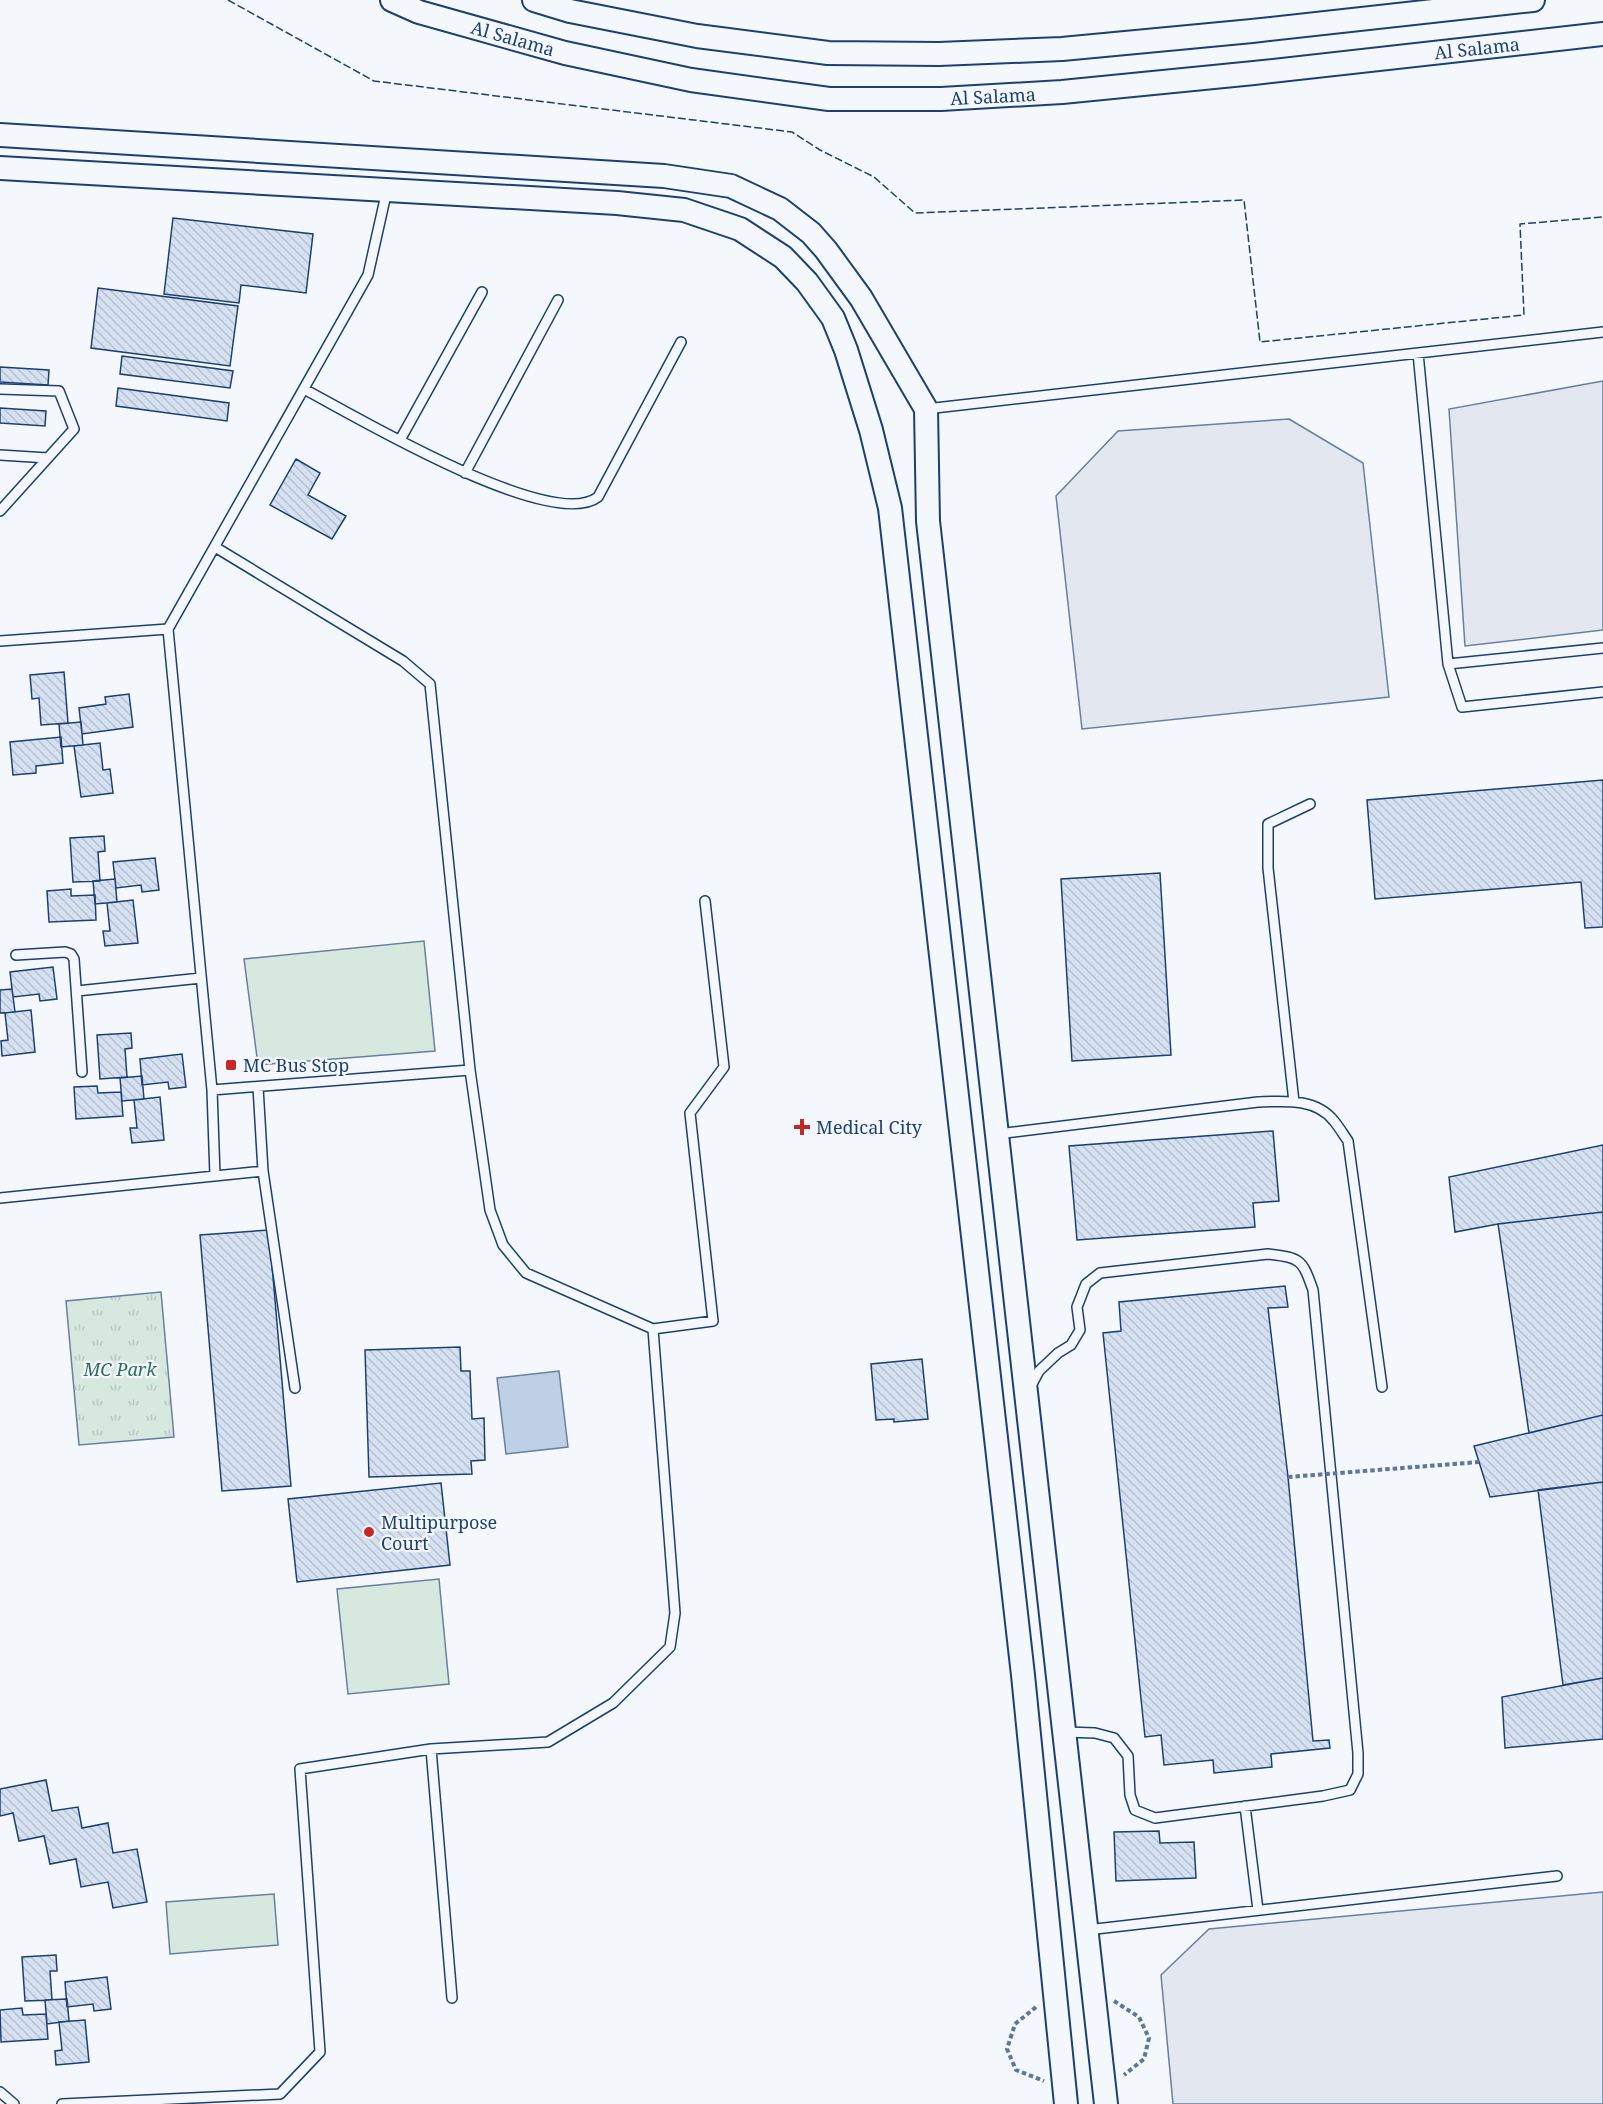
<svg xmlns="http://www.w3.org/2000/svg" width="1603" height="2104" font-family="'Noto Serif',serif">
	<defs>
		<pattern id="park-tufts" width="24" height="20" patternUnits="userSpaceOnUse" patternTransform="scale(1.5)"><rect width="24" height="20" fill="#d7e8df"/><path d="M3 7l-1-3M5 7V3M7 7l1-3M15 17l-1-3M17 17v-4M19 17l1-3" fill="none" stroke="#b8c8c3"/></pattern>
		<pattern id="building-back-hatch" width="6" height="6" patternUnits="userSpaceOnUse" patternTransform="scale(1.5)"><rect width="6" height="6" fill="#d5e0f0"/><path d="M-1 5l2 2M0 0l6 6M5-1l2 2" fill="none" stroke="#b6c1d1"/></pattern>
	</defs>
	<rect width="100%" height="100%" fill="#f4f7fb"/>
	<path fill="#d7e8df" stroke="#687fa3" stroke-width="1.5" d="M424,941L435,1051L258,1065L244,959Z
		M439,1579L449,1684L348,1694L337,1589Z
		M274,1894L278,1945L170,1954L166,1902Z"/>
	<path fill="url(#park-tufts)" stroke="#687fa3" stroke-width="1.5" d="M161,1292L174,1437L79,1445L66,1301Z"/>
	<path fill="#e3e8f0" stroke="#687fa3" stroke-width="1.5" d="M1603,381V630L1465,646L1449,409Z
		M1289,419L1363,463L1389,697L1082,729L1056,496L1118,431Z
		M1603,1892V2104H1173L1161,1975L1209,1929Z"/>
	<path fill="#bed0e5" stroke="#687fa3" stroke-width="1.5" d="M559,1371L568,1447L506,1454L497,1378Z"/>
	<path fill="url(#building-back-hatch)" stroke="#1d3f73" stroke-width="1.5" d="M173,218L313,234L306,293L241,285L239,303L164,294Z
		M98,288L238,306L230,366L91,348Z
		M122,356L233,371L230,388L120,374Z
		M0,367L49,370L48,385L0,382Z
		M118,388L229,403L227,421L116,406Z
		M0,408L46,411L45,426L0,423Z
		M296,459L320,473L308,495L346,516L332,539L270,505Z
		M64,672L68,723L41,725L39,698L32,699L30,675Z
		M129,694L133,727L82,734L79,708L106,704L105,697Z
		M81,722L83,745L61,747L59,724Z
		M61,737L63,763L36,766V773L13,775L10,742Z
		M100,743L103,770L110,769L113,793L81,797L74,746Z
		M1603,780V927L1585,928L1581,882L1375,899L1367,800Z
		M104,836L105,851L98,852L100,881L73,882L70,838Z
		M155,858L159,890L142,892L141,885L116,888L113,862Z
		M1160,873L1171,1055L1072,1061L1061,879Z
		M115,879L117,902L95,904L93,881Z
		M71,889V896L95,895L96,920L49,922L47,891Z
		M133,900L138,943L105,946L103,931H110L107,903Z
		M53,967L57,999L40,1001L39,994L13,997L10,972Z
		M12,989L15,1012L0,1013V990Z
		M31,1010L35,1052L2,1056L1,1041L8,1040L5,1013Z
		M131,1033L132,1048L125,1049L127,1077L100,1079L97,1035Z
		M182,1054L186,1087L169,1089L168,1082L142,1085L140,1059Z
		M142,1076L144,1099L122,1101L120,1078Z
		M97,1086L98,1093L121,1092L123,1116L76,1119L74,1087Z
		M160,1097L164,1140L132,1143L130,1128H137L134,1100Z
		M1273,1131L1279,1201L1253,1203L1255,1227L1077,1240L1069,1146Z
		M1603,1145V1212L1498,1224L1455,1232L1449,1177Z
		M1603,1212V1415L1529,1433L1498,1224Z
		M269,1230L291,1486L222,1491L200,1235Z
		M1285,1286L1288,1307L1268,1308L1288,1477L1313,1741L1329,1740L1330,1748L1271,1754L1272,1767L1214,1773L1213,1760L1164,1765L1161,1735L1145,1737L1103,1333L1121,1331L1119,1302Z
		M460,1347L461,1371H470L472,1419L484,1418L485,1460L471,1461L472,1474L369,1477L365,1350Z
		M922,1359L928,1419L894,1422V1419L876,1420L871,1364Z
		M1603,1415V1482L1490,1497L1474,1446Z
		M1603,1482V1678L1563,1685L1538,1490Z
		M441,1483L450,1565L297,1582L288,1499Z
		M1603,1678V1739L1505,1748L1502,1697Z
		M46,1780L52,1811L78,1807L82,1828L108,1823L113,1853L137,1849L147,1902L113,1908L108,1882L81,1887L76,1859L50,1864L44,1836L19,1841L13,1813L0,1816V1789Z
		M1159,1831L1160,1843L1194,1842L1196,1878L1116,1881L1114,1832Z
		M56,1955L57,1971H50L52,2000L25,2001L22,1957Z
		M107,1977L111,2009L94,2011L93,2004L67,2007L65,1982Z
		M67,1999L69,2021L47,2024L45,2000Z
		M22,2008L23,2015L46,2014L48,2039L1,2042L0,2010Z
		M85,2020L89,2062L56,2065L55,2051L62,2050L59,2022Z"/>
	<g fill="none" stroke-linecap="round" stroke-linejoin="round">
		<defs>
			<path id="service" d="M1418,353L1448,664L1603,648
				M0,389L59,391L74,429L0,511
				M304,389C353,415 551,533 598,497L681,342
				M926,409L1603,332
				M400,440L482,292
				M0,455L48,458
				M465,473L558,300
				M168,629L212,1090L215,1176
				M0,641L168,629L368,275L387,190
				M1448,664L1462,707L1603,692
				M16,955L65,952L71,954L74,959L82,1072
				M77,991L201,978
				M258,1087L263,1171L295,1388
				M212,1090L470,1070
				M1294,1102L1268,868V824L1310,804
				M997,1134L1258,1102C1284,1101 1316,1098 1334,1121C1339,1127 1343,1134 1348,1141L1382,1387
				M0,1198L263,1171
				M653,1329L713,1321L690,1113L724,1067L705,901
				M1031,1386L1039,1371L1058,1353L1071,1345L1080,1330L1077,1307L1086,1284L1100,1273L1268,1254C1301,1258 1302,1259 1313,1290L1358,1753V1774L1350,1790L1323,1796L1155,1818L1135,1810L1130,1795L1128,1756L1114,1738L1095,1733L1065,1732
				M431,1749L452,1998
				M1245,1806L1258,1910
				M1087,1930L1557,1876
				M0,2092L14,2104
				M62,2104L280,2094L320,2052L300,1769L431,1749L548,1742L613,1703L670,1647L675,1613L653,1329L526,1273L503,1245L490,1210L470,1070L430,684L403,661L215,547"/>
			<path id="tertiary" d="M392,0L419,12L565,53L691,80L829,99H941L1062,92L1254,73L1603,34
				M534,0L570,11L697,36L828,53L939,54L1062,49L1252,31L1533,0
				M0,135L664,176L731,186L780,209L811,233L826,250L861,298L926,409L928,521L1106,2104
				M0,168L617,203L684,210L740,229L783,257L807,282L833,318L846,350L871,430L890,508L1023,1675L1066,2104"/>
		</defs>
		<use href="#service" stroke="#1d3f73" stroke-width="12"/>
		<use href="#tertiary" stroke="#1d3f73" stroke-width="26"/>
		<path stroke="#5e769c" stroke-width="4" stroke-dasharray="4.5 3" stroke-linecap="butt" d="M1114,2001L1139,2017L1149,2038L1144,2059L1124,2075
			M1036,2007L1015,2024L1007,2049L1016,2070L1044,2081"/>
		<use href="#service" stroke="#f4f7fb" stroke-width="9"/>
		<use href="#tertiary" stroke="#f4f7fb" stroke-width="22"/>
		<path stroke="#5e769c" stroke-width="4" stroke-dasharray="4.5 3" stroke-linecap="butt" d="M1288,1477L1479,1462"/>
		<path stroke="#1d3f73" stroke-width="1.5" stroke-dasharray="8 3" stroke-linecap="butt" d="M228,0L374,81L792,132L820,150L874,177L915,213L1244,200L1260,342L1524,315L1520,224L1603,217"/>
	</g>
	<g fill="#c62828" stroke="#f4f7fb" stroke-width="2">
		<rect x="225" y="1059" width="12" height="12" rx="3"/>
		<path d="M799 1118h6v6h6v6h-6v6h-6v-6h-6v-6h6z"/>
		<circle cx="369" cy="1532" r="6"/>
	</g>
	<g text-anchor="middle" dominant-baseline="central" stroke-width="4.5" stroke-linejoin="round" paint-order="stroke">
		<g font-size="18" fill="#1d3f73" stroke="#f4f7fb">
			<text transform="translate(513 38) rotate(16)">Al Salama</text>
			<text transform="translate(1477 48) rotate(-6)">Al Salama</text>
			<text transform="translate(993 96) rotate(-3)">Al Salama</text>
		</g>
		<g font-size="18" fill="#1d3f73" stroke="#f4f7fb" text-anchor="start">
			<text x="243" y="1065">MC Bus Stop</text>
			<text x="816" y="1127">Medical City</text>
			<text x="381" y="1522">Multipurpose<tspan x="381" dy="21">Court</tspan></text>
		</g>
		<g font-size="18" font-style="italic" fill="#2c6c60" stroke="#f4f7fb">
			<text x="120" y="1369">MC Park</text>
		</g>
	</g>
</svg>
